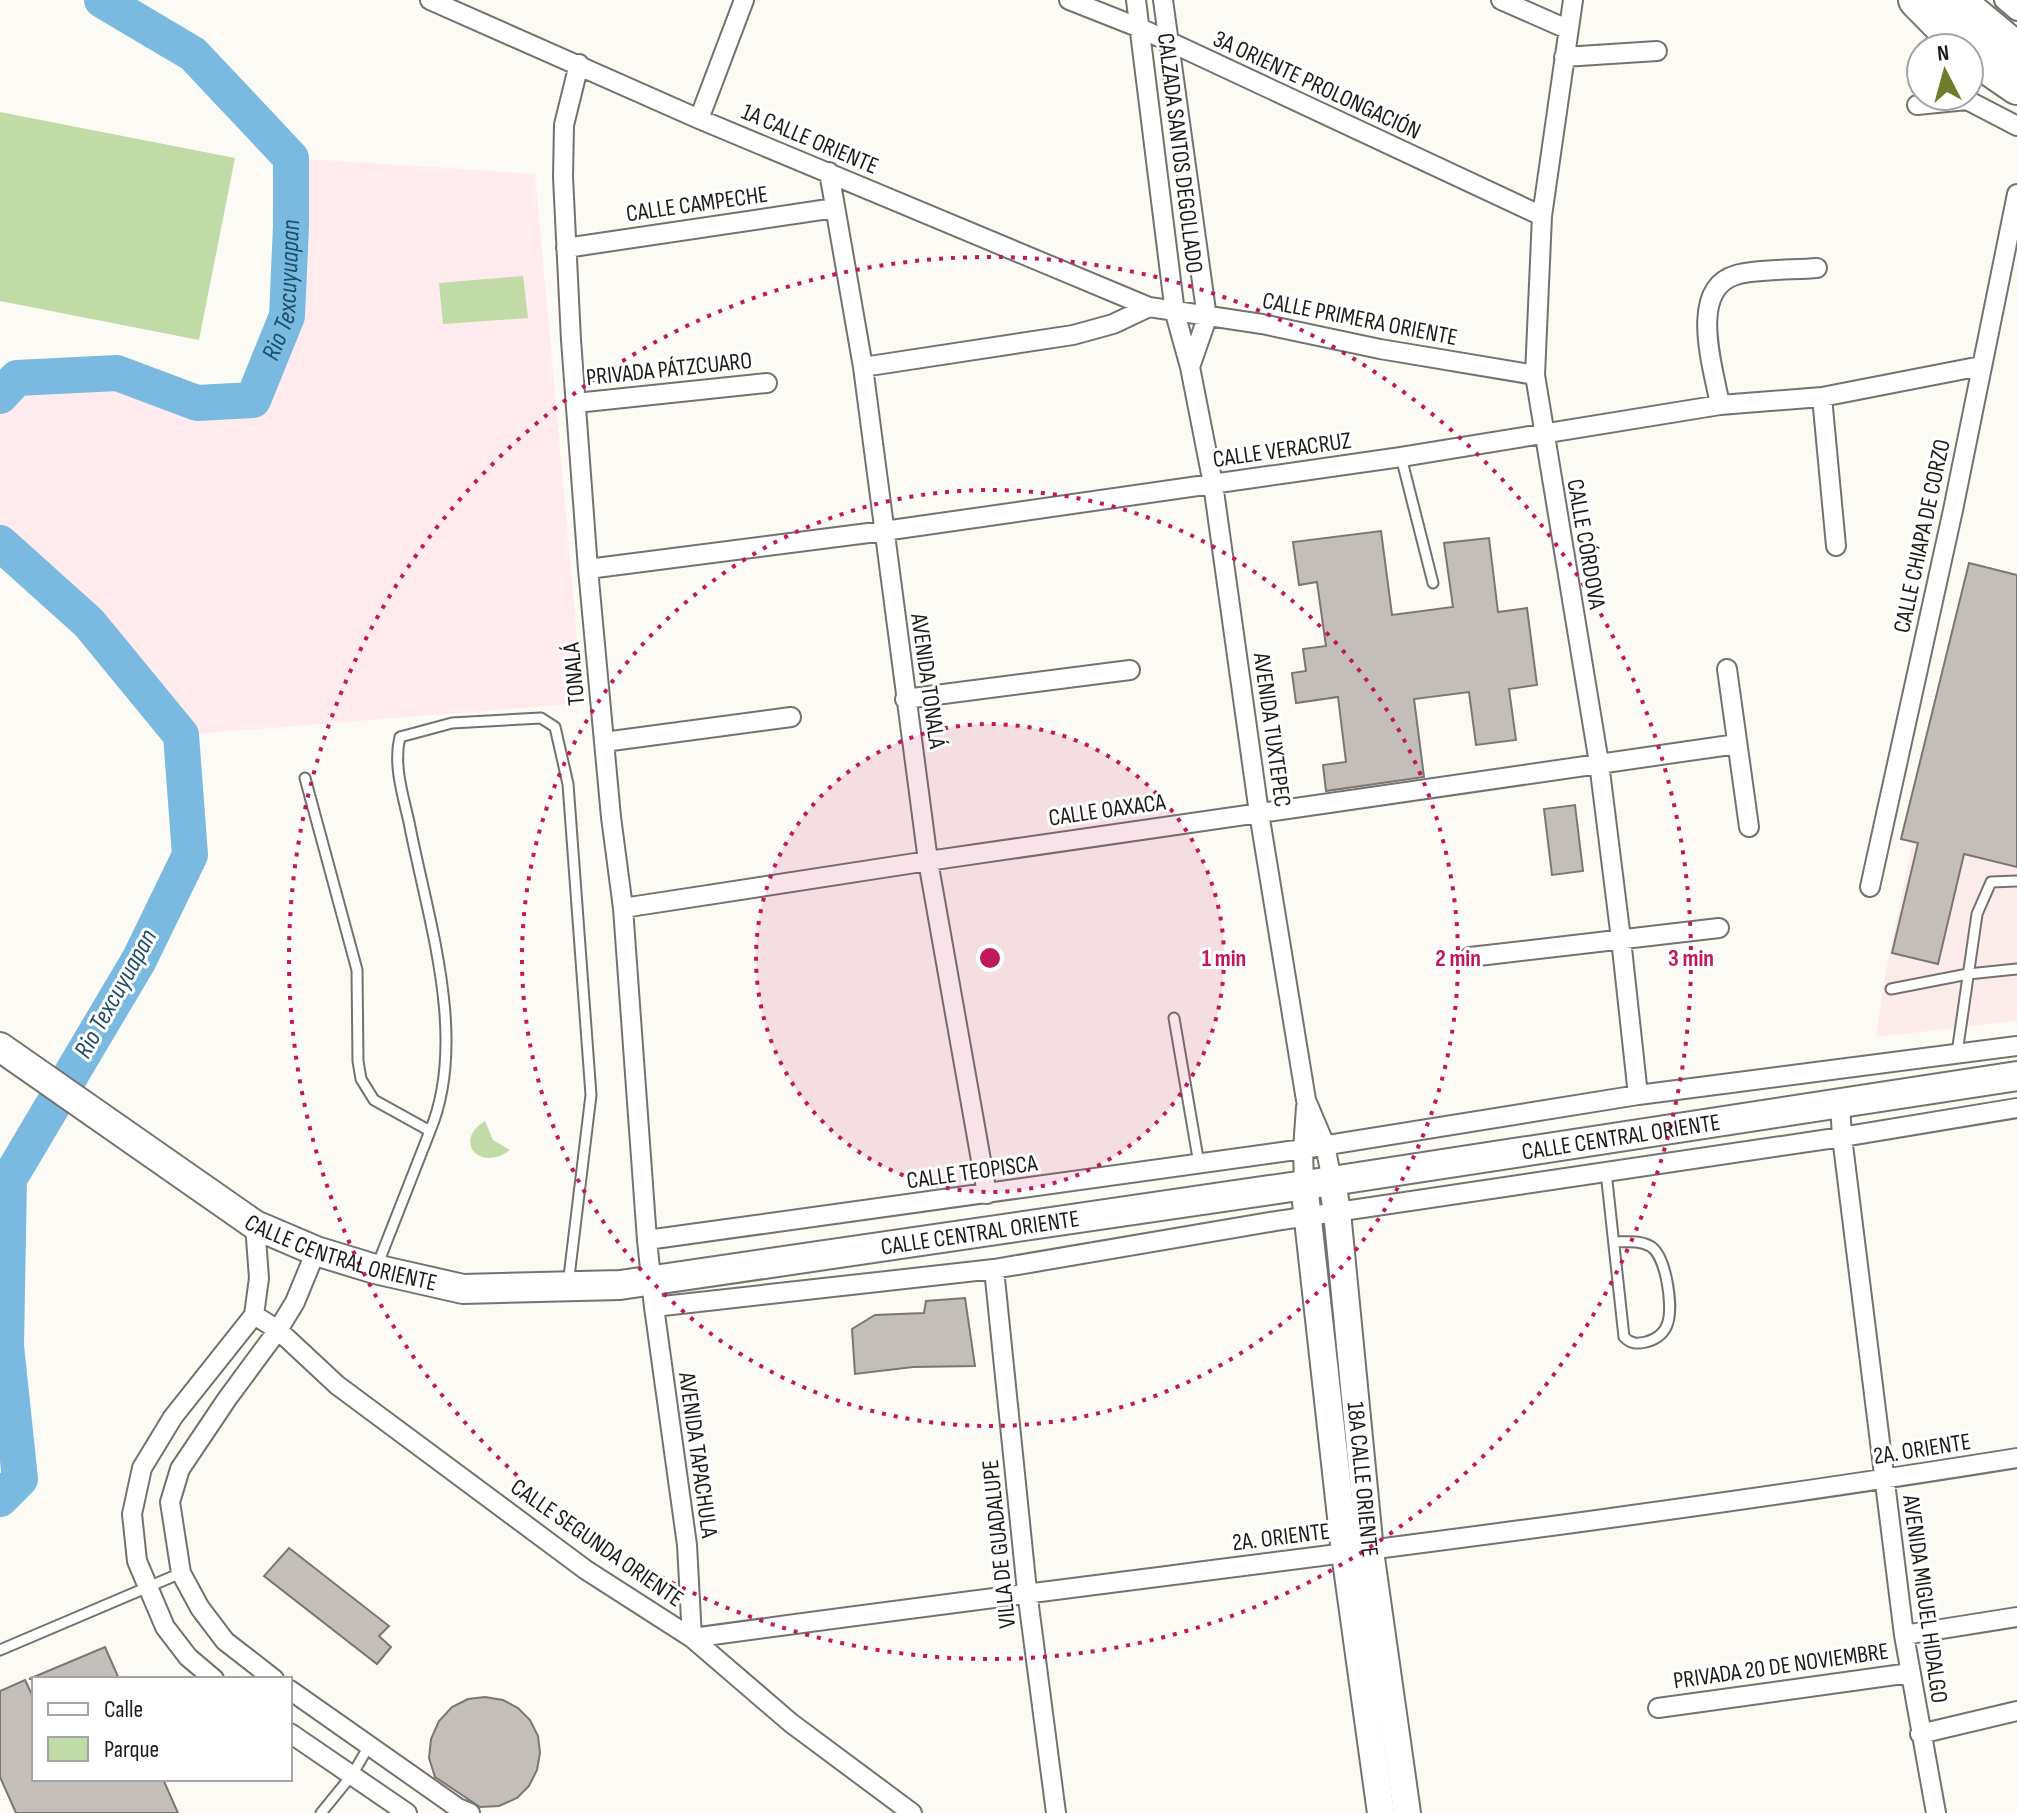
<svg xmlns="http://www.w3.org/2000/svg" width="2017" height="1813" font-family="'Sofia Sans Condensed',sans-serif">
	<rect width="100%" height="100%" fill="#fbfaf4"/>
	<path fill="#fcebeb" d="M1969,563L2017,575V1021L1876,1037L1884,982Z"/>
	<path fill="#ffeaee" d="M291,158L535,174L583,703L181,735L89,623L0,543V396L17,378L117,373L197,403L253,399L287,316L291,227Z"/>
	<path fill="#c1dba6" d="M0,112L235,158L199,340L0,301Z
		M523,276L528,318L443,324L439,283Z
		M485,1121L493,1140L510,1150C480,1173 452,1141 485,1121Z"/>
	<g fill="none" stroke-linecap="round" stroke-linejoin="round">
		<g stroke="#7bbae0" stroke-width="36">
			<path id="s1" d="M0,396L17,378L117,373L197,403L253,400L287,316L291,226V158L193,54L102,0"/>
			<path d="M0,543L89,623L181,735L190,855L139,960L9,1179L6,1346L20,1479L0,1499"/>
		</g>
	</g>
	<path fill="#c4bebb" stroke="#7b7673" stroke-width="2" d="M1381,531L1392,615L1453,607L1444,543L1489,538L1498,612L1527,608L1537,685L1509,689L1516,740L1476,745L1469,692L1414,699L1424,777L1326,791L1323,765L1346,762L1338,697L1296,703L1292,673L1306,671L1303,649L1326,646L1317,582L1299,585L1293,542Z
		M1969,563L2017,575V867L1964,854L1938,964L1892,953L1918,843L1901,839Z
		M1575,805L1583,871L1552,875L1544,809Z
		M965,1298L975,1366L913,1367L855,1374L852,1329L875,1315L924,1313L926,1301Z
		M289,1548L389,1626L379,1636L391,1647L377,1664L264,1576Z
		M105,1647L119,1679H29Z
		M25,1680L34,1699V1779H163L178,1813H16L0,1777V1691Z
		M485,1697L503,1700L518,1708L530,1720L538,1736L540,1753L537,1770L529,1786L517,1798L499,1806L480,1807L435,1777L429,1758L431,1739L439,1721L452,1707L468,1699Z"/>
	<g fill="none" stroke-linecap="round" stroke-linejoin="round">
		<defs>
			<path id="lane" d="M1401,457L1433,583
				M305,778L357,970L358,1061L361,1079L374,1100L430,1131L377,1266
				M1891,989L1968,974L2017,969
				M1174,1018L1199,1164
				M1957,1053L1977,914L1991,882L2017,881
				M430,1131C469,1038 427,917 409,822C403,796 393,764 400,737L452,723L541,718L555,727L568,784L591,1095L568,1285
				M1606,1172L1624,1337C1631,1344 1637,1344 1646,1342C1657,1339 1665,1333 1668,1322C1673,1305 1666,1255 1650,1246C1639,1240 1626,1242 1614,1242
				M0,1650L181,1573
				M321,1813L352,1775L369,1746"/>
			<path id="street" d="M430,0L699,119L1149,307L1262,324L1380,349L1535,375
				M1069,0L1140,28L1542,216
				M1136,0L1175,313L1190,367L1213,484L1259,813L1306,1100L1325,1145L1332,1181
				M1163,0L1207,318L1190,367
				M1501,0L1567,29
				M1573,0L1542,216L1535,375L1599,763L1621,939L1638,1095
				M2004,0L2017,11
				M1564,57L1657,51
				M579,64L564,125L563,177L571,340L588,569L611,817L623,908L647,1240L654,1307L687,1545L692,1638C1134,1577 1577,1529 2017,1458
				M1917,105L1967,100L2017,126
				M699,119L744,0
				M829,172L863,367L928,861L987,1194
				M566,248L835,208
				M863,367L1073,335L1113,324L1149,307
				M1822,397L1836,546
				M576,403L767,383
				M1720,405C1714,370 1687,289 1736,275C1756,269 1795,270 1817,268
				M588,569L884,531L1401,457L1720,405L1822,397L1981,366
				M1727,669L1749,827
				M905,699L1130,670
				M604,742L791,717
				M1870,887L1953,510L2017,194
				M623,908L928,861L1737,744
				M1470,957L1719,928
				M1840,1104L1842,1137L1904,1635L1936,1813
				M1304,1184L1303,1149L1306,1107
				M647,1240L1303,1149L1638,1095L2017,1046
				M994,1269L1027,1591L1056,1813
				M654,1307L994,1269L1276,1221L1842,1137L2017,1108
				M254,1315L278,1330L337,1385L586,1570L692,1638L791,1723L912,1813
				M1904,1635L2017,1617
				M214,1679L188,1657L165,1627L137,1561L132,1514L142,1468L173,1417L254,1315L259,1278L255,1225
				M274,1679L225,1641L200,1608L181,1573L170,1502L180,1469L227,1399L278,1330L295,1302L316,1251
				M290,1690L458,1808L470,1813
				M1658,1708L1910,1673
				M290,1733L407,1813
				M1920,1734L2017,1711"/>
			<g id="secondary">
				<path id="s2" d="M1332,1181L1337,1212L1370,1551L1407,1813"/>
				<path d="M1304,1184L1345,1553L1381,1813"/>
			</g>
			<g id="primary">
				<path id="s3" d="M0,1047L255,1225L316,1251L375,1269L463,1289L620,1285L1332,1181L2017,1076"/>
			</g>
			<path id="highway" d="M1916,0L1963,48
				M1957,0L2017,50
				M1969,54L2017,87"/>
		</defs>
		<use href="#lane" stroke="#73726d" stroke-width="13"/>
		<use href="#street" stroke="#73726d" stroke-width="22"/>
		<use href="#secondary" stroke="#73726d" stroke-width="30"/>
		<use href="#primary" stroke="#73726d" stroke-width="32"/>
		<use href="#highway" stroke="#73726d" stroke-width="38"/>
		<use href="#lane" stroke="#fff" stroke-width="9"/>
		<use href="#street" stroke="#fff" stroke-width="18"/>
		<use href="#secondary" stroke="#fff" stroke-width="26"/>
		<use href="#primary" stroke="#fff" stroke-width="28"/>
		<use href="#highway" stroke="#fff" stroke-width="34"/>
	</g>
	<circle cx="990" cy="958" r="234" fill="#c2185b" fill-opacity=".12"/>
	<g fill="none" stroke="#c2185b" stroke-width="4" stroke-dasharray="4 8">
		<circle cx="990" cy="958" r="234"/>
		<circle cx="990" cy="958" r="468"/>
		<circle cx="990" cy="958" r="701"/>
	</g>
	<g text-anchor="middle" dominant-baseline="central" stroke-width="6" stroke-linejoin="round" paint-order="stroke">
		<g font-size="24" fill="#1d1c1a" stroke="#fff">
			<text transform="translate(1317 85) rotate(25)">3A ORIENTE PROLONGACIÓN</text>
			<text transform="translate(810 139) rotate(23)">1A CALLE ORIENTE</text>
			<text transform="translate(1180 153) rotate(83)">CALZADA SANTOS DEGOLLADO</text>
			<text transform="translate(697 204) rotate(-8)">CALLE CAMPECHE</text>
			<text transform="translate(1360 319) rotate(11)">CALLE PRIMERA ORIENTE</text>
			<text transform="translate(669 369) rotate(-6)">PRIVADA PÁTZCUARO</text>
			<text transform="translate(1282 450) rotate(-8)">CALLE VERACRUZ</text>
			<text transform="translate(1922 536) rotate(-78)">CALLE CHIAPA DE CORZO</text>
			<text transform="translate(1586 544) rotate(80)">CALLE CÓRDOVA</text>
			<text transform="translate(574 674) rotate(-95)">TONALÁ</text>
			<text transform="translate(928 681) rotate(82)">AVENIDA TONALÁ</text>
			<text transform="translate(1272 730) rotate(82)">AVENIDA TUXTEPEC</text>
			<text transform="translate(1107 810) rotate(-8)">CALLE OAXACA</text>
			<text stroke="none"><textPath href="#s3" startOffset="1698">CALLE CENTRAL ORIENTE</textPath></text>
			<text transform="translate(972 1172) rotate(-8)">CALLE TEOPISCA</text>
			<text stroke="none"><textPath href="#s3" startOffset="1050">CALLE CENTRAL ORIENTE</textPath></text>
			<text stroke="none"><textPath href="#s3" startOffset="402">CALLE CENTRAL ORIENTE</textPath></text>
			<text transform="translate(1922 1449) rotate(-9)">2A. ORIENTE</text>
			<text transform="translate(698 1455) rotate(82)">AVENIDA TAPACHULA</text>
			<text stroke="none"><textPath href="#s2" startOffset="300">18A CALLE ORIENTE</textPath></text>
			<text transform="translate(1281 1537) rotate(-7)">2A. ORIENTE</text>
			<text transform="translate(597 1543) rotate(35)">CALLE SEGUNDA ORIENTE</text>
			<text transform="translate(999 1544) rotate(-96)">VILLA DE GUADALUPE</text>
			<text transform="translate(1925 1599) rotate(82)">AVENIDA MIGUEL HIDALGO</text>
			<text transform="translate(1781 1666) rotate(-8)">PRIVADA 20 DE NOVIEMBRE</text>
		</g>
		<g font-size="26" font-style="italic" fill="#1c4e68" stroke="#fff">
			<text stroke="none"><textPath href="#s1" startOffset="382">Rio Texcuyuapan</textPath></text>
			<text transform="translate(116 994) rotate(-61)">Rio Texcuyuapan</text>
		</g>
	</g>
	<circle cx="990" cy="958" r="12" fill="#c2185b" stroke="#fff" stroke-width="4"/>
	<g font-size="24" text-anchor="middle" font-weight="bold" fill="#c2185b" stroke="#fff" stroke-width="6" stroke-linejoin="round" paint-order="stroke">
		<text x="1224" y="966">1 min</text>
		<text x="1458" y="966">2 min</text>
		<text x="1691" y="966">3 min</text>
	</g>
	<rect x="32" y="1677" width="260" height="104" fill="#ffffff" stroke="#a5a4a3" stroke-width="2"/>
	<rect x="48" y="1703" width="40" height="12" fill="#ffffff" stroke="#a5a4a3" stroke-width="2"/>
	<text x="104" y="1717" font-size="24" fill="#1d1c1a">Calle</text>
	<rect x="48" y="1737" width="40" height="24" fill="#c1dba6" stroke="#a5a4a3" stroke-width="2"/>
	<text x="104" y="1757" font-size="24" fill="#1d1c1a">Parque</text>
	<g transform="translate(1945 72) rotate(354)"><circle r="38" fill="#ffffff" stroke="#a5a4a3" stroke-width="2"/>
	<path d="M0-6L14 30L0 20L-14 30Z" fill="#6f7c29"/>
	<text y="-12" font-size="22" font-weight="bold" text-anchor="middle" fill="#1d1c1a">N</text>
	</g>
</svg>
